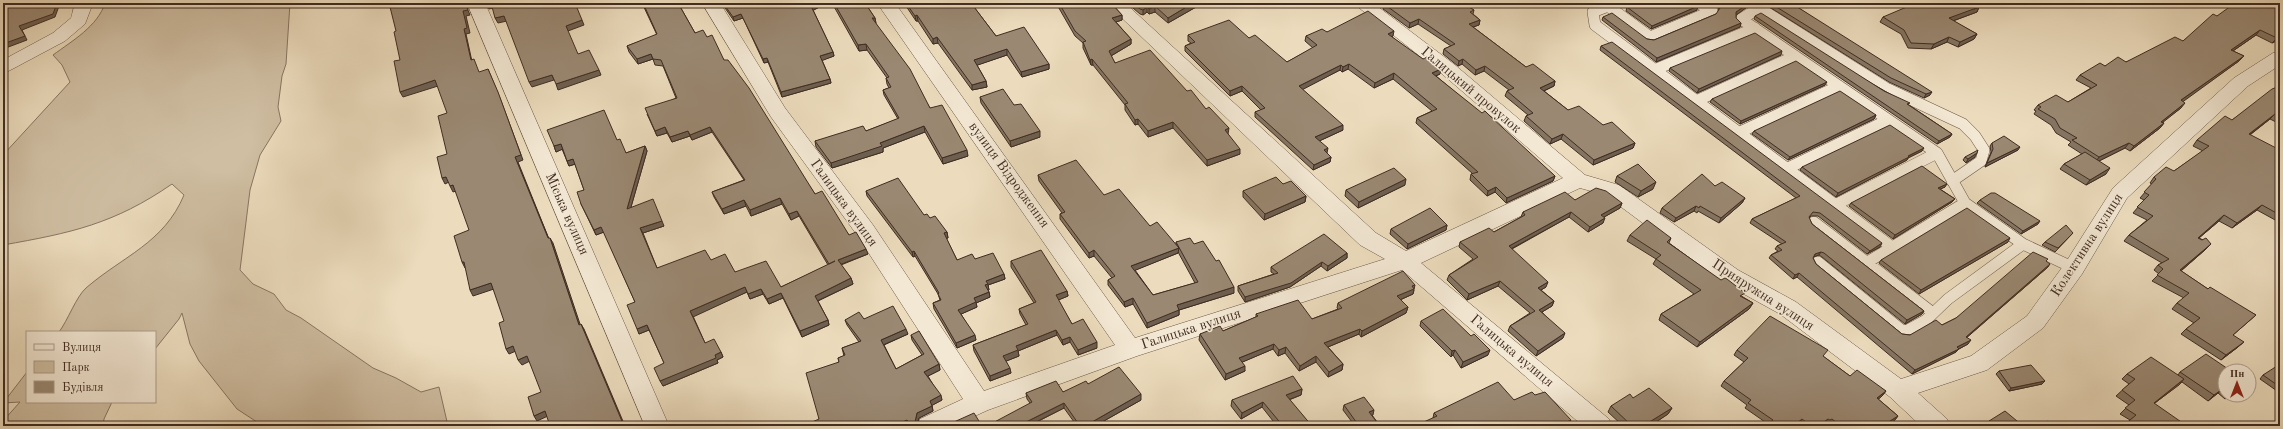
<svg xmlns="http://www.w3.org/2000/svg" width="2283" height="429" font-family="'Old Standard TT',serif">
	<rect width="100%" height="100%" fill="#ecdcbd"/>
	<filter id="stains"><feTurbulence type="fractalNoise" baseFrequency=".005" numOctaves="4"/><feColorMatrix values="0 0 0 0 .2 0 0 0 0 .09 0 0 0 0 .02 0 0 0 .5 -.17"/></filter>
	<radialGradient id="worn" r=".72"><stop offset=".6" stop-color="#630" stop-opacity="0"/><stop offset="1" stop-color="#630" stop-opacity=".3"/></radialGradient>
	<path fill="#cfbea2" stroke="#887562" d="M105,3H290L286,64L282,76L278,107L281,121L260,155L250,190L240,270L253,284L274,294L286,310L301,318L373,368L396,378L421,392L439,387L448,426H263L237,409L199,361L190,344L182,313L179,319L155,349V332H59C68,320 76,297 86,288C123,256 164,243 184,195L172,184C114,224 71,233 3,245V155L70,82L62,65L53,55C72,41 98,26 105,3Z
		M27,372V402H112L104,419L103,426H3V421L20,402L3,403Z"/>
	<g fill="none" stroke-linecap="round" stroke-linejoin="round">
		<defs>
			<path id="lane" d="M1616,3L1593,12L1595,25L1892,247
				M1753,4L1886,88L1963,124L1975,136L1984,150L1981,161L1952,181
				M1608,6L1650,37L1712,11L1699,3
				M1759,8L1741,19L1937,153L1965,203L2023,244L2074,268
				M1654,70L1755,28
				M1696,101L1795,56
				M1738,133L1839,86
				M1786,169L1888,120
				M1835,205L1937,153
				M1814,222L1933,313
				M1818,262L1904,332L1926,320L1948,299L2023,244
				M1866,263L1965,203"/>
			<path id="street" d="M75,3H93L85,24L65,41L3,74V60L53,33L71,18Z
				M467,3H485L669,426H645Z
				M702,3H720L785,108L873,225L984,391L1115,345L877,3H895L1135,338L1385,259L1360,245L1106,3H1125L1376,233L1406,251L1563,178L1441,73L1353,3H1373L1455,65L1585,175L1619,185L1738,270L1796,302L1901,379L1971,356L2027,316L2066,262L2113,188L2234,78L2273,53L2280,51V65L2248,86L2127,198L2082,274L2043,328L1987,370L1918,393L1947,419L1950,426H1921L1890,397L1780,314L1722,282L1605,195L1580,188L1421,263L1609,419L1612,426H1583L1402,270L1137,356L988,410L953,426H917L920,419L963,399L857,235L771,117Z"/>
		</defs>
		<use href="#lane" stroke="#6c5848" stroke-width="12"/>
		<use href="#street" stroke="#6c5848" stroke-width="1"/>
		<use href="#lane" stroke="#f3e8d4" stroke-width="11"/>
		<use href="#street" fill="#f3e8d4" fill-rule="evenodd"/>
	</g>
	<path fill="#847562" stroke="#412c21" fill-rule="evenodd" d="M642,3H678L695,33L707,37L724,60L815,194L849,235L868,254L841,265L851,278L853,284L818,301L828,320L829,325L802,337L783,298L769,304L763,294L750,299L747,292L693,316L705,343L721,352L723,357L717,360L718,363L663,386L664,363L649,330L639,334L635,302L604,232L596,235L581,204L584,190L575,164L569,166L562,149L556,152L554,146L617,140L626,153L645,146L647,151L631,207L664,226L643,233L657,268L711,260L735,272L781,287L828,265L799,216L791,220L782,204L751,216L746,206L724,214L714,197L712,192L744,180L712,132L692,140L690,136L672,142L667,133L657,136L647,114L676,98L663,66L655,65L653,59L638,64L629,52L627,46L657,35Z
		M723,3H827L813,10L833,52L834,56L822,60L830,79L831,83L782,97L768,62L764,63L743,18L734,21L723,5Z
		M832,3H865L875,18L876,24L930,108L968,156L943,164L925,132L883,148V152L832,168L816,147L815,141L866,131L898,119L884,95L883,90L889,88L887,84L886,78H887L867,50L859,51Z
		M904,3H971L996,36L1049,64V69L1022,77L1007,55L977,65L986,81L987,87L972,90L938,43L933,44L918,21H916Z
		M1056,3H1111L1122,15V20L1116,22L1131,39V44L1111,56L1115,63L1187,91L1206,109L1228,134L1240,154L1207,166L1173,128L1148,137L1138,124L1135,125L1125,110V105L1093,65H1091L1083,48V43L1075,36Z
		M1127,3H1203L1168,23L1155,12L1149,14L1147,12L1143,15L1140,14Z
		M1380,3H1462L1474,10L1473,14L1480,20L1479,25L1473,27L1526,67L1555,81L1554,86L1544,91L1568,110L1603,125L1635,143L1633,148L1593,165L1561,139L1550,144L1524,121L1526,116L1528,115L1505,96L1507,91L1509,90L1484,71L1475,75L1462,64L1458,66L1443,54L1444,49L1451,46L1418,24L1409,28L1383,9L1384,5Z
		M1711,3H1748L1747,7L1736,15V18L1741,23L1740,27L1656,62L1602,20L1603,17L1647,39L1654,40L1716,14L1719,11L1718,7Z
		M1763,3H1791L1930,95L1924,98L1889,82Z
		M2280,3V41L2278,40L2272,43L2256,35L2233,51L2244,56L2239,61L2182,101L2181,108L2162,122L2164,123L2160,128L2130,151L2125,148L2099,161L2106,174L2086,185L2060,169L2064,164L2082,154L2068,145L2071,142L2056,133L2051,125L2034,114L2036,111L2034,110L2038,105L2068,102L2091,88L2076,80L2080,75L2105,66L2126,62L2183,41L2217,16L2255,6Z
		M1627,7L1697,10L1651,29L1626,11Z
		M1979,7L1977,12L1953,21L1977,34L1974,39L1958,47L1947,42L1931,49L1908,48L1901,34L1880,22L1883,17Z
		M1755,16L1909,105L1952,134L1950,137L1937,144L1754,19Z
		M1327,32L1393,36L1392,37L1440,74L1436,76L1555,176L1553,181L1506,203L1495,192L1487,196L1470,180L1471,174H1473L1416,123L1417,118L1432,111L1393,79L1374,88L1348,69L1342,72L1340,70L1302,89L1343,130L1319,141L1327,154L1331,157L1330,162L1313,170L1255,117V112L1261,110L1242,91L1230,96L1185,51V46L1191,43L1188,41V35L1249,38L1287,62L1313,48L1305,41L1306,36Z
		M1601,46L1880,247L1867,254L1818,216H1811L1809,218L1812,224L1924,311L1922,314L1905,324L1822,257L1819,255L1813,257V258L1816,264L1902,334L1910,335L1942,325L1956,318L2046,261L2048,267L1967,337L1968,344L1959,349L1956,352L1912,374L1797,277L1793,279L1769,258L1771,255L1778,251L1775,249L1777,246L1782,244L1750,223L1752,219L1796,198L1600,50Z
		M1781,55L1697,93L1669,71L1670,68Z
		M1825,85L1740,124L1710,102L1712,99Z
		M2280,86V124L2270,119L2250,135L2280,196V219L2277,221L2257,210L2232,228L2219,221L2199,238L2211,244L2206,249L2181,271L2208,289L2256,315L2233,335L2238,347L2221,360L2181,334L2186,329L2194,323L2172,309L2177,303L2184,298L2152,281L2159,274L2154,270L2158,265L2162,263L2124,241L2129,235L2147,220L2133,213L2144,200L2140,198L2152,184L2150,183L2154,177L2174,171L2203,151L2193,146L2197,140L2232,120Z
		M980,97L1014,105L1040,137L1011,147L981,103Z
		M1876,115L1874,119L1788,160L1752,134L1754,131Z
		M1992,143L2018,150L1985,167L1991,152L1990,146Z
		M1922,151L1908,158L1907,160L1836,197L1800,170L1802,167Z
		M1965,157H1975L1966,163L1963,160Z
		M1038,175L1104,195L1150,226L1176,245V242L1194,244L1234,293L1179,310V315L1147,328L1133,304L1125,307L1108,285V280L1112,278L1094,256L1089,258L1060,219V214L1062,213L1039,181ZM1178,252L1195,283L1153,295L1135,270L1178,253Z
		M1617,176L1653,189L1638,197L1615,182Z
		M1283,184L1306,196L1305,202L1264,220L1243,197V191Z
		M1405,185L1358,208L1345,196L1346,190Z
		M1715,186L1745,198L1742,203L1719,223L1698,211L1697,213L1694,211L1674,222L1660,213L1662,208Z
		M1945,187L1940,189L1955,199L1952,202L1893,239L1849,206L1851,203Z
		M866,191L930,218L947,232L948,238H946L957,260L975,259L1004,274L1005,279L988,285L989,290H988L989,292L990,297L976,303L977,307L961,314L976,340L957,348L934,309L933,303L940,300L938,294L915,256L913,257L867,196Z
		M1575,200L1622,203L1620,208L1604,217L1603,223L1588,232L1569,217L1512,249L1546,287L1541,290L1554,301L1552,306L1542,312L1563,338L1536,356L1508,331L1510,326L1530,313L1498,286L1467,300L1447,280L1449,275L1473,259L1459,247L1460,242L1494,232L1521,217L1523,212Z
		M1980,200L2038,224L2021,234L1977,203Z
		M1447,225L1446,230L1407,249L1390,234L1391,229Z
		M2073,233L2055,252L2042,245L2045,242Z
		M1630,235L1671,238L1669,243L1743,297L1753,303L1749,309L1697,347L1659,320L1661,314L1694,294L1653,264L1656,259L1627,241Z
		M2008,242L1919,294L1879,263L1881,260Z
		M1347,253V258L1327,271L1321,266L1290,287L1245,302L1238,291V286L1274,274L1271,272V267Z
		M1011,261L1067,291L1068,296L1058,300L1072,324L1097,348L1078,355L1070,342L1063,345L1057,335L1018,351L1019,356L1006,361L1011,373L990,381L974,351L973,345L1026,325L1020,314L1019,309L1034,303L1011,267Z
		M1414,290L1413,294L1400,300L1408,307L1406,313L1361,337L1359,334L1328,347L1343,364L1342,370L1328,377L1316,362L1299,371L1285,353L1278,356L1273,349L1242,362L1245,371L1225,380L1199,340L1200,334L1223,331L1256,317V314L1312,319L1338,309L1337,308L1338,303Z
		M864,319L908,334L884,345L896,369L922,355L912,340L911,335L939,364L940,370L928,376L942,400L932,405L933,411L919,418L918,422L943,426H909L908,425L819,419L839,362L838,358L844,356L842,348L859,342L847,325L845,320Z
		M1421,321L1488,355L1461,368L1453,355L1451,357L1420,326Z
		M1737,350L1824,357L1850,376L1886,391L1882,396L1878,399L1898,416L1894,421L1886,426H1831L1828,424L1826,426L1824,424L1821,426H1801L1799,424L1796,426H1766L1768,424L1745,408L1747,405L1721,386L1724,381L1744,362L1734,355Z
		M2280,368V393L2260,379L2263,375Z
		M1999,371L2042,384L2009,391L1996,374Z
		M2225,371V395H2231L2225,399L2218,393L2208,401L2182,382L2155,403L2130,420L2120,414L2129,405L2116,396L2129,384L2122,379L2127,374L2178,375L2180,372Z
		M1088,384L1141,400L1095,426H1077L1064,408L1029,426L1030,403L1027,399L1026,393L1063,392Z
		M1302,389L1301,395L1289,400L1312,426H1277L1262,407L1241,419L1231,406L1232,400Z
		M1535,395L1568,425L1433,418L1434,413L1514,400Z
		M1633,398L1672,408L1668,414L1650,426H1623L1608,412L1611,406Z
		M1344,405L1373,415H1372L1380,426H1355L1343,410Z
		M1989,421L2023,426H1990L1987,424Z"/>
	<path fill="#6c5f50" stroke="#412c21" d="M57,3L59,6L55,17L22,30L27,40L3,49V44L19,26Z
		M385,3H390L392,6L388,7Z
		M465,3L470,15L466,16L470,33L466,34L473,66L471,60L464,29L463,11Z
		M489,3H491L493,8L489,9L487,4Z
		M817,3H827L812,11L811,6Z
		M1193,3H1203L1168,23V18Z
		M1980,3H1987L1974,9L1979,7L1977,12L1947,23L1949,18Z
		M1748,4L1747,7L1735,16L1736,12Z
		M1155,6V12L1149,14V9Z
		M1698,6L1697,10L1651,29L1652,26Z
		M1147,7V12L1143,15V10Z
		M741,14L743,18L734,21L733,17Z
		M917,15L918,21H916L915,16Z
		M1122,15V20L1113,23L1112,18Z
		M504,16L507,21L498,23L495,18Z
		M872,18H875L876,23L873,24Z
		M1419,19L1418,24L1409,28L1410,23Z
		M582,20L584,25L568,31L566,26Z
		M1480,20L1479,25L1467,29L1469,24Z
		M1741,23L1740,27L1656,62L1657,58Z
		M2260,30L2256,35L2227,55L2231,50Z
		M1394,31L1393,36L1387,39L1388,34Z
		M1977,34L1974,39L1958,47L1960,42Z
		M2280,36V37L2278,40L2272,43L2277,38Z
		M937,37L938,43L933,44V39Z
		M1949,37L1947,42L1931,49L1934,44Z
		M1131,39V44L1109,57V51Z
		M866,44L867,50L859,51L858,45Z
		M1007,49V55L975,66L974,60Z
		M1782,51L1781,55L1697,93L1699,89Z
		M833,52L834,56L821,61L820,56Z
		M651,54L653,59L638,64L637,59Z
		M2244,56L2239,61L2177,106L2181,100Z
		M767,58L768,62L764,63L763,59Z
		M1092,59L1093,65H1091L1090,60Z
		M1463,59L1462,64L1458,66L1459,61Z
		M1049,64V69L1022,77L1021,72Z
		M1349,64L1348,69L1342,72L1343,67Z
		M1341,65L1340,70L1298,92L1299,86Z
		M1485,66L1484,71L1475,75L1476,70Z
		M488,69L500,98L523,160L518,162L551,244L515,157Z
		M1441,69L1440,74L1431,78L1432,73Z
		M599,70L601,75L558,90L556,84Z
		M1394,73L1393,79L1374,88L1375,83Z
		M552,75L554,80L532,87L529,82Z
		M830,79L831,83L782,97L781,92Z
		M435,80L438,86L403,97L400,92Z
		M986,81L987,87L972,90V85Z
		M1555,81L1554,86L1539,93L1540,88Z
		M1827,82L1825,85L1740,124L1741,121Z
		M1242,86V91L1230,96V91Z
		M1932,92L1930,95L1924,98L1926,94Z
		M2185,103L2181,108L2157,127L2161,122Z
		M2275,114L2270,119L2244,139L2249,134Z
		M1876,115L1874,119L1788,160L1790,157Z
		M1138,119V124L1135,125V120Z
		M1173,122V128L1148,137V131Z
		M2164,123L2160,128L2130,151L2134,146Z
		M1343,125V130L1315,143V137Z
		M924,126L925,132L883,148V152L832,168L831,163L880,143Z
		M665,127L667,133L657,136L655,131Z
		M710,127L712,132L692,140L690,135Z
		M1229,128L1228,134L1224,135L1225,130Z
		M688,131L690,136L672,142L670,137Z
		M1040,131V137L1011,147L1010,141Z
		M1563,134L1561,139L1550,144L1552,139Z
		M1952,134L1950,137L1937,144L1939,141Z
		M1635,143L1633,148L1593,165L1594,160Z
		M2129,143L2125,148L2095,163L2099,157Z
		M561,144L563,149L556,152L554,146Z
		M645,146L647,151L629,214L627,209Z
		M2020,147L2018,150L1985,167L1987,163Z
		M1328,148L1327,153L1324,150Z
		M1924,148L1922,151L1908,158L1907,160L1836,197L1838,193Z
		M1240,149V154L1207,166V160Z
		M967,150L968,156L943,164L942,158Z
		M1977,153L1975,157L1966,163L1968,159Z
		M1331,157L1330,162L1313,170L1314,165Z
		M573,159L576,164L569,166L567,161Z
		M2110,168L2106,174L2086,185L2090,180Z
		M1555,176L1553,181L1506,203L1507,198Z
		M446,177L449,182L445,184L442,178Z
		M1406,179L1405,185L1358,208L1359,202Z
		M1656,182L1653,189L1638,197L1641,191Z
		M1947,184L1945,187L1936,191L1938,188Z
		M453,185L456,191L453,192L450,186Z
		M1496,187L1495,192L1487,196L1488,191Z
		M1306,196L1305,202L1264,220L1265,214Z
		M780,198L782,204L751,216L750,210Z
		M1745,198L1742,203L1719,223L1721,218Z
		M1955,199L1952,202L1893,239L1895,235Z
		M744,200L746,206L724,214L722,209Z
		M1622,203L1620,208L1599,220L1601,215Z
		M2262,205L2257,210L2232,228L2237,223Z
		M1696,206L1694,211L1674,222L1676,218Z
		M797,211L799,216L791,220L789,214Z
		M1571,212L1569,217L1507,251L1509,246Z
		M2224,215L2219,221L2193,243L2198,238Z
		M1605,218L1603,223L1588,232L1590,227Z
		M662,221L664,226L643,233L640,228Z
		M2040,221L2038,224L2021,234L2023,231Z
		M1447,225L1446,230L1407,249L1408,244Z
		M601,227L604,232L596,235L594,230Z
		M947,232L948,238L945,239L944,233Z
		M550,238L553,243L582,330L579,325Z
		M2010,238L2008,242L1919,294L1921,290Z
		M1882,243L1880,247L1867,254L1870,251Z
		M2211,244L2206,249L2175,276L2180,270Z
		M1179,248L1178,253L1131,272V266Z
		M866,249L868,254L839,265L838,260Z
		M1094,250V256L1089,258V253Z
		M914,251L915,256L913,257L912,252Z
		M1821,252L1819,255L1813,257L1815,254Z
		M1347,253V258L1327,271L1328,266Z
		M462,262H464L467,267L465,268Z
		M1322,262L1321,266L1290,287L1245,302V297Z
		M2050,264L2048,267L1964,340L1966,337Z
		M1799,273L1797,277L1793,279L1795,275Z
		M1004,274L1005,279L988,285L989,290L986,291L985,285L986,281Z
		M851,278L853,284L817,301L815,296Z
		M1500,281L1498,286L1467,300L1469,294Z
		M1548,282L1546,287L1536,293L1538,288Z
		M491,283L494,289L473,296L470,290Z
		M1415,285L1413,294L1395,302L1397,296L1412,286Z
		M745,287L747,292L693,317L690,311Z
		M1234,287V293L1179,310V315L1147,328V323L1177,305Z
		M761,289L763,294L750,299L748,294Z
		M1067,291L1068,296L1056,301V295Z
		M989,292L990,297L976,303L977,307L959,315L958,310L974,298Z
		M781,293L783,298L769,304L767,299Z
		M1133,298V304L1125,307L1124,302Z
		M1554,301L1552,306L1537,315L1539,310Z
		M1753,303L1749,309L1697,347L1700,342Z
		M1408,307L1406,313L1361,337L1362,331Z
		M1924,311L1922,314L1905,324L1907,320Z
		M828,320L829,325L802,337L800,331Z
		M581,324L584,329L625,426H624Z
		M647,325L649,330L639,334L637,329Z
		M906,329L908,334L883,345L881,340Z
		M1360,329L1359,334L1323,349L1324,343Z
		M1056,330L1057,335L1018,351L1019,356L1004,362L1003,356L1016,346Z
		M1565,333L1563,338L1536,356L1538,351Z
		M975,335L976,340L957,348L956,343Z
		M1070,337V342L1063,345L1062,340Z
		M1971,340L1968,344L1955,351L1957,347Z
		M1097,342V348L1078,355V350Z
		M2244,342L2238,347L2221,360L2226,355Z
		M1274,344L1273,349L1238,364L1239,358Z
		M513,346L516,351L509,354L506,349Z
		M1286,347L1285,353L1278,356L1279,350Z
		M1959,349L1956,352L1912,374L1915,370Z
		M1455,350L1453,355L1451,357L1452,351Z
		M1490,350L1488,355L1461,368L1463,362Z
		M721,352L723,357L717,360L718,363L663,386L660,381Z
		M527,356L530,361L522,365L518,360Z
		M1316,356V362L1299,371L1300,366Z
		M939,364L940,370L926,377L924,372Z
		M1343,364L1342,370L1328,377L1329,372Z
		M1245,366V371L1225,380L1226,374Z
		M1010,368L1011,373L990,381V376Z
		M2184,379L2179,385L2148,408L2154,403Z
		M2045,381L2042,384L2009,391L2011,388Z
		M2224,388L2218,393L2208,401L2214,395Z
		M1302,389L1301,395L1285,401L1286,395Z
		M1886,391L1882,396L1873,404L1877,398Z
		M1141,394V400L1095,426H1085Z
		M941,395L942,400L931,406L930,401Z
		M1263,402L1262,407L1241,419L1242,413Z
		M1064,403V408L1028,426L1026,422Z
		M932,406L933,411L919,418L916,426L915,422L917,413Z
		M1672,408L1668,414L1650,426H1643Z
		M1374,410L1373,415L1368,417L1369,412Z
		M545,411L548,416L537,421L534,416Z
		M1898,416L1894,421L1886,426H1882Z
		M1802,419L1799,424L1796,426H1793Z
		M1828,419L1824,424L1821,426H1818Z
		M907,420L908,425L906,426H894Z
		M1571,420L1568,425L1567,426H1559Z
		M911,422L912,426H909V423Z"/>
	<path fill="#9a8872" stroke="#412c21" d="M3,3H57L53,14L19,26L25,36L3,44Z
		M389,3H465L468,10L463,11L467,28L464,29L471,60L474,59L479,72L488,69L498,92L521,155L515,157L548,238H550L579,325L581,324L624,426L627,425V426H550L545,411L534,416L528,397L541,392L527,356L518,360L513,346L506,349L499,323L504,321L491,283L470,290L464,262H462L454,236L469,230L453,185L450,186L446,177L442,178L437,157L447,154L438,116L447,113L435,80L400,92L394,61L400,60L394,32L396,31Z
		M491,3H575L582,20L566,26L578,54L589,50L599,70L556,84L552,75L529,82L504,16L495,18Z
		M643,3H678L695,33L703,30L707,37L712,35L724,60H728L749,88L815,194L822,191L849,235L856,232L866,249L838,260L851,278L815,296L828,320L800,331L781,293L767,299L761,289L748,294L745,287L690,311L705,343L714,339L721,352L715,355L716,358L660,381L654,368L664,363L647,325L637,329L627,305L635,302L601,227L594,230L581,204L577,192L584,190L573,159L567,161L561,144L554,146L547,130L604,110L617,140L620,139L626,153L645,146L627,209L653,199L662,221L640,228L657,268L705,250L711,260L725,254L735,272L766,261L781,287L835,261L829,264L797,211L789,214L780,198L750,210L744,200L722,209L712,192L745,180L710,127L690,135L688,131L670,137L665,127L655,131L645,108L677,98L661,60L653,59L651,54L637,59L627,46L657,34Z
		M723,3H817L811,6L833,52L820,56L830,79L781,92L767,58L763,59L741,14L733,17Z
		M834,3H865L875,18H872L910,69L930,108L942,105L967,150L942,158L924,126L880,143L882,146L831,163L815,141L863,126L866,131L899,118L883,90L891,87L886,78L889,77L866,44L858,45Z
		M906,3H971L996,36L1024,27L1049,64L1021,72L1007,49L974,60L986,81L972,85L937,37L933,39L917,15L915,16Z
		M1059,3H1111L1122,15L1112,18L1131,39L1109,51L1115,63L1150,50L1187,91L1191,90L1206,109L1209,107L1229,128L1225,130L1240,149L1207,160L1173,122L1148,131L1138,119L1135,120L1125,104L1128,103L1092,59L1090,60L1083,42L1086,41L1075,31Z
		M1133,3H1193L1168,18L1155,6L1149,9L1147,7L1143,10L1140,9Z
		M1385,3H1462L1474,10L1470,12L1480,20L1469,24L1526,67L1533,64L1555,81L1540,88L1568,110L1579,106L1603,125L1612,122L1635,143L1594,160L1563,134L1552,139L1526,116L1533,113L1507,91L1514,88L1485,66L1476,70L1463,59L1459,61L1444,49L1455,44L1419,19L1410,23L1384,4Z
		M1638,3H1696L1698,6L1652,26L1627,7Z
		M1718,3H1748V4L1736,12V18L1741,23L1657,58L1603,17L1612,13L1647,39L1654,40L1716,14L1720,8L1719,4Z
		M1770,3H1791L1932,92L1926,94L1891,78Z
		M1916,3H1980L1976,5L1979,7L1949,18L1977,34L1960,42L1949,37L1934,44L1911,43L1904,30L1883,17Z
		M2235,3H2250L2255,6L2260,3H2280V36L2277,38L2260,30L2231,50L2244,56L2181,100L2185,103L2161,122L2164,123L2134,146L2129,143L2099,157L2072,140L2077,138L2060,128L2055,119L2038,109L2041,107L2038,105L2056,95L2068,102L2097,85L2080,75L2100,63L2105,66L2118,57L2126,62L2175,37L2183,41L2213,14L2217,16Z
		M1368,11L1394,31L1388,34L1423,59L1427,57L1441,69L1432,73L1482,113L1485,111L1490,116L1555,176L1507,198L1496,187L1488,191L1471,174L1478,172L1417,118L1437,109L1394,73L1375,83L1349,64L1343,67L1341,65L1299,86L1343,125L1315,137L1328,148L1324,150L1331,157L1314,165L1255,112L1265,108L1242,86L1230,91L1185,46L1195,42L1188,35L1229,20L1249,38L1255,35L1287,62L1317,45L1306,36L1322,29L1327,32Z
		M1761,13L1884,91L1910,103L1907,104L1952,134L1939,141L1755,16Z
		M1755,33L1782,51L1699,89L1670,68Z
		M1612,42L1882,243L1870,251L1820,213L1813,212L1809,217L1812,224L1924,311L1907,320L1824,253L1821,252L1815,254L1813,258L1816,264L1902,334L1910,335L1936,320L1942,325L1956,318L2033,252L2048,259L2046,261L2050,264L1966,337L1971,340L1957,347L1959,349L1915,370L1799,273L1795,275L1771,255L1782,250L1777,246L1786,242L1752,219L1800,196L1601,46Z
		M1796,61L1827,82L1741,121L1712,99Z
		M2280,86V116L2275,114L2249,134L2280,150V195H2279L2280,196V215L2262,205L2237,223L2224,215L2198,238L2202,240L2206,238L2211,244L2180,270L2208,289L2210,287L2256,315L2233,335L2244,342L2226,355L2186,329L2200,318L2177,303L2189,293L2157,275L2163,269L2158,265L2169,259L2129,235L2153,216L2137,207L2149,195L2144,192L2156,179L2154,177L2166,167L2174,171L2209,146L2197,140L2225,116L2232,120L2272,89Z
		M1003,89L1014,105L1021,104L1040,131L1010,141L980,97Z
		M1840,91L1876,115L1790,157L1754,131Z
		M1890,125L1924,148L1908,156L1909,157L1838,193L1802,167Z
		M2004,136L2020,147L1987,163L1993,149L1992,143Z
		M1978,150L1977,153L1968,159L1965,157Z
		M2085,152L2110,168L2090,180L2064,164Z
		M1076,160L1104,195L1119,189L1150,226L1157,222L1179,248L1131,266L1153,295L1198,282L1176,242L1190,238L1194,244L1203,241L1216,261L1219,260L1234,287L1177,305L1179,310L1147,323L1133,298L1124,302L1108,280L1115,276L1094,250L1089,253L1060,214L1065,212L1038,175Z
		M1638,164L1656,182L1641,191L1617,176Z
		M1922,166L1947,184L1938,188L1955,199L1895,235L1851,203Z
		M1394,168L1406,179L1359,202L1346,190Z
		M1702,174L1715,186L1722,182L1745,198L1721,218L1700,206L1699,208L1696,206L1676,218L1662,208Z
		M1276,177L1283,184L1291,181L1306,196L1265,214L1243,191Z
		M898,178L924,215L927,214L930,218L935,216L947,232L944,233L957,260L972,254L975,259L993,253L1004,274L986,281L988,284L985,285L989,292L974,298L976,302L958,310L975,335L956,343L933,303L941,300L938,294L939,293L914,251L912,252L866,191Z
		M1596,188L1606,191L1622,203L1601,215L1605,218L1590,227L1571,212L1509,246L1548,282L1538,288L1554,301L1539,310L1565,333L1538,351L1510,326L1535,311L1500,281L1469,294L1449,275L1478,257L1460,242L1489,228L1494,232L1525,215L1523,212L1565,192L1575,200Z
		M1991,193H1995L2040,221L2023,231L1980,200Z
		M1430,208L1447,225L1408,244L1391,229Z
		M1967,208L2010,238L1921,290L1881,260Z
		M1647,220L1671,238L1667,242L1721,280L1725,278L1727,279L1745,293L1740,296L1753,303L1700,342L1661,314L1701,290L1656,259L1661,255L1630,235Z
		M2066,225L2073,233L2058,248L2045,242Z
		M1324,234L1347,253L1328,266L1322,262L1291,283L1245,297L1238,286L1278,273L1271,267Z
		M1041,250L1067,291L1056,295L1072,324L1083,319L1097,342L1078,350L1070,337L1062,340L1056,330L1016,346L1018,350L1003,356L1010,368L990,376L973,345L1028,324L1019,309L1036,302L1011,261Z
		M1403,271L1415,285L1412,286L1414,289L1397,296L1408,307L1362,331L1360,329L1324,343L1343,364L1329,372L1316,356L1300,366L1286,347L1279,350L1274,344L1239,358L1245,366L1226,374L1200,334L1220,326L1223,331L1258,316L1256,314L1298,300L1312,319L1342,308L1338,303Z
		M893,306L906,329L881,340L896,369L924,354L911,335L919,331L939,364L924,372L941,395L930,401L932,406L917,413L915,422H941L943,426H914L911,422L909,423L907,420L894,426H803L819,419L806,373L839,362L838,358L845,355L842,348L861,341L845,320L859,312L864,319Z
		M1443,309L1471,336L1474,334L1490,350L1463,362L1455,350L1452,351L1421,321Z
		M1770,316L1828,350L1823,356L1850,376L1857,370L1886,391L1877,398L1898,416L1882,426H1841L1832,419L1830,420L1828,419L1818,426H1811L1802,419L1793,426H1766L1773,420L1748,403L1751,400L1724,381L1748,358L1737,350Z
		M2206,354L2231,371H2225V389L2224,388L2214,395L2180,372Z
		M2151,357L2184,379L2154,403L2187,426H2123L2136,415L2125,408L2135,400L2122,390L2135,379L2127,374Z
		M2031,365L2045,381L2011,388L1999,371Z
		M2277,366L2280,368V387L2263,375Z
		M1119,367L1141,394L1085,426H1080L1064,403L1026,422L1029,426H987L1032,402L1026,393L1056,381L1063,392L1086,381L1088,384Z
		M1293,376L1302,389L1286,395L1312,426H1283L1263,402L1242,413L1232,400Z
		M1498,382L1514,400L1532,392L1535,395L1545,392L1571,420L1559,426H1415L1437,416L1434,413Z
		M1649,388L1672,408L1643,426H1632L1611,406L1630,394L1633,398Z
		M1364,397L1374,410L1369,412L1380,426H1359L1344,405Z
		M2005,411L2023,426H1996L1989,421Z
		M974,413L982,426H945Z
		M2048,421L2054,426H2040Z"/>
	<g text-anchor="middle" dominant-baseline="central" stroke-width="3" stroke-linejoin="round" paint-order="stroke">
		<g font-size="14" fill="#412c21" stroke="#f3e8d4">
			<text transform="translate(1471 90) rotate(40)">Галицький провулок</text>
			<text transform="translate(1009 175) rotate(54)">вулиця Відродження</text>
			<text transform="translate(844 203) rotate(54)">Галицька вулиця</text>
			<text transform="translate(567 214) rotate(66)">Міська вулиця</text>
			<text transform="translate(2087 245) rotate(-57)">Колективна вулиця</text>
			<text transform="translate(1763 295) rotate(33)">Прияружна вулиця</text>
			<text transform="translate(1191 329) rotate(-18)">Галицька вулиця</text>
			<text transform="translate(1512 351) rotate(40)">Галицька вулиця</text>
		</g>
	</g>
	<rect width="2283" height="429" fill="none" stroke="#ecdcbd" stroke-width="16"/>
	<rect x="4" y="4" width="2275" height="421" fill="none" stroke="#412c21" stroke-width="2"/>
	<rect x="8" y="8" width="2267" height="413" fill="none" stroke="#412c21"/>
	<rect x="26" y="331" width="130" height="72" fill="#f3e8d4" stroke="#ac9d8c"/>
	<rect x="34" y="344" width="20" height="6" fill="#f3e8d4" stroke="#ac9d8c"/>
	<text x="62" y="351" font-size="12" fill="#412c21">Вулиця</text>
	<rect x="34" y="361" width="20" height="12" fill="#cfbea2" stroke="#ac9d8c"/>
	<text x="62" y="371" font-size="12" fill="#412c21">Парк</text>
	<rect x="34" y="381" width="20" height="12" fill="#9a8872" stroke="#ac9d8c"/>
	<text x="62" y="391" font-size="12" fill="#412c21">Будівля</text>
	<g transform="translate(2237 383)"><circle r="19" fill="#f3e8d4" stroke="#ac9d8c"/>
	<path d="M0-3L7 15L0 10L-7 15Z" fill="#8f2418"/>
	<text y="-6" font-size="11" font-weight="bold" text-anchor="middle" fill="#412c21">Пн</text>
	</g>
	<rect width="100%" height="100%" filter="url(#stains)"/>
	<rect width="100%" height="100%" fill="url(#worn)"/>
</svg>
